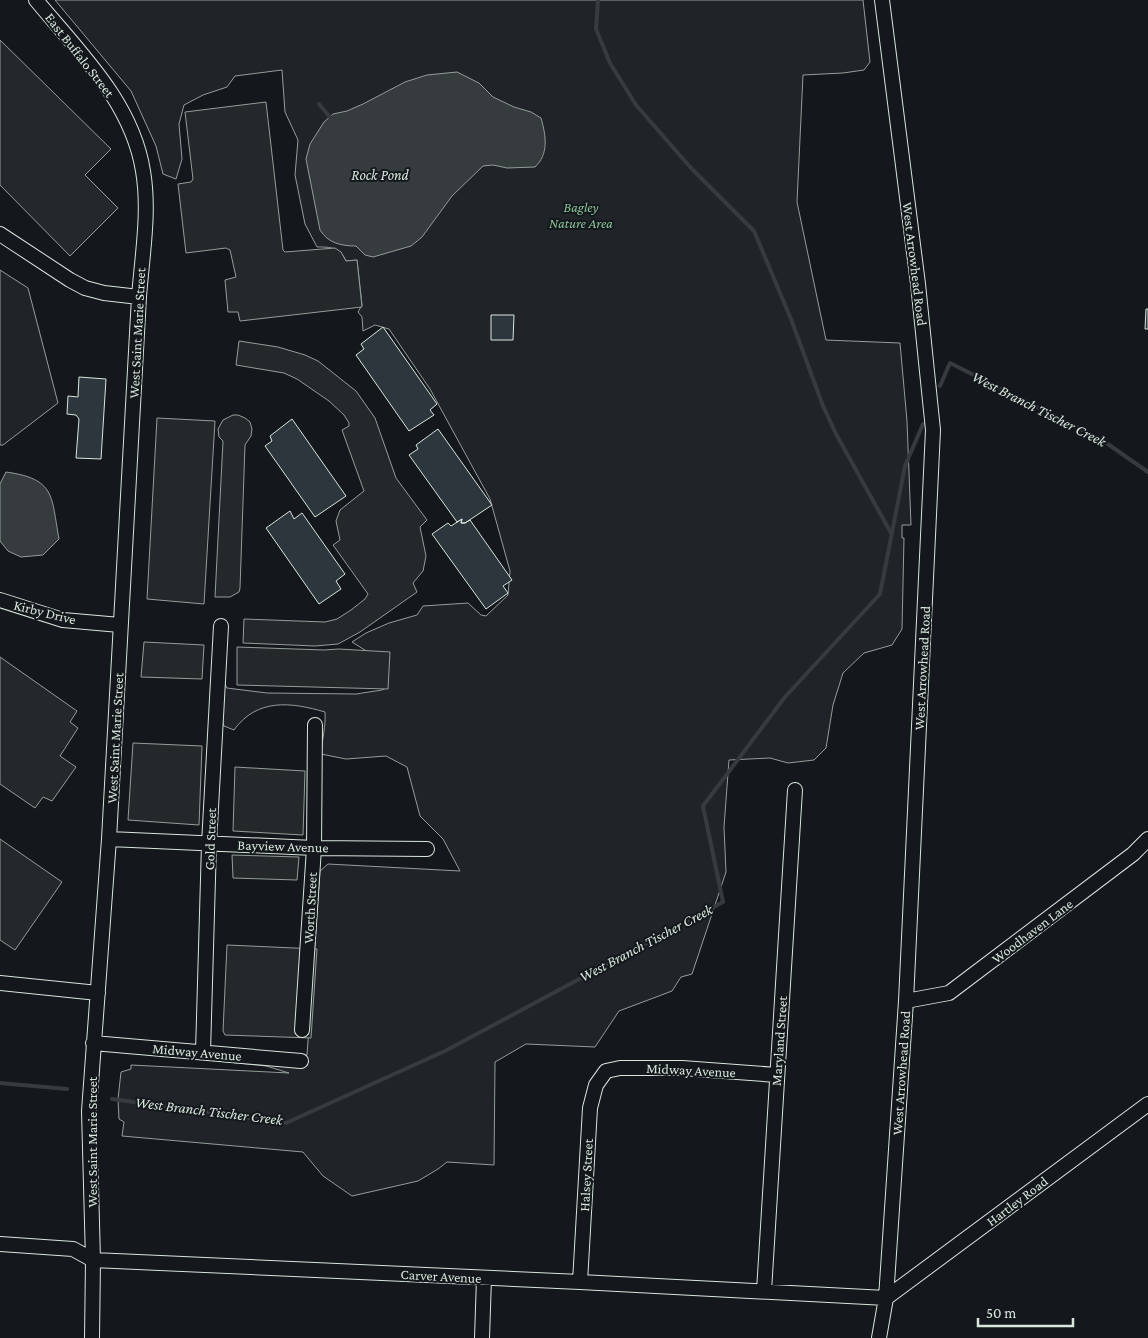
<svg xmlns="http://www.w3.org/2000/svg" width="1148" height="1338" font-family="'Crimson Pro',serif">
	<rect width="100%" height="100%" fill="#14181c"/>
	<path fill="#202428" stroke="#939e99" d="M55,0H863L870,62L864,70L843,73L803,75L797,202L826,340L900,343L907,421L911,525H902V538H904L902,629L892,645L864,653L843,673L833,705L826,748L814,760L788,763L770,758L729,760L724,827L726,872L692,974L681,977L672,991L619,1011L595,1047L526,1044L495,1062L494,1165L447,1162L438,1169L418,1181L352,1196L323,1176L303,1152L122,1136L124,1122L119,1119L118,1099L121,1072L131,1069V1065L289,1073L266,1066L218,1061L213,1050L307,1055L320,871L328,864L460,871L443,839L420,816L407,767L386,756L346,759L321,754C322,740 326,726 325,712C291,702 257,698 234,730L224,726L219,712L223,680L227,688L267,693L356,694L382,690L386,688L368,652L352,642L366,633L389,623L417,615L423,606L468,603L481,615L486,616L508,595L510,571L490,499L430,389L389,329L375,325L363,331L362,317L358,312L362,305L357,260L346,261C340,247 330,247 317,247L305,224L295,175L298,140L285,112L282,70L235,76L227,87L203,95L184,105L179,124L182,159L176,179L163,174L156,146L131,91Z
		M0,270L28,288L58,403L3,445H0Z"/>
	<path fill="#24282b" stroke="#939e99" d="M0,40L111,149L85,175L118,208L70,256L0,185Z
		M266,102L283,250L285,252L335,248L341,252L346,261L357,260L362,307L240,321L238,312H228L225,280L236,277L230,250L226,248L186,253L178,184L191,182L193,179L185,112Z
		M239,341L278,347L305,355L318,361L356,391L375,418L396,478L427,520L420,527L426,556L423,571L413,583L417,592L360,632L338,644L315,646L243,643L244,619L325,622L337,619L351,610L365,599L368,594L333,545L340,540L336,521L340,510L364,491L342,430L349,426V423L344,415L329,401L297,379L284,373L236,365Z
		M233,415H238L245,418L250,422L252,429L251,436L245,445L240,588L239,592L230,597H215L223,441L219,437L218,429L223,420Z
		M157,418L215,421L204,604L147,599Z
		M144,642L204,645L202,679L141,677Z
		M237,647L324,650L339,649L390,652L388,689L237,685Z
		M0,657L77,711L70,722L78,728L60,756L76,767L52,801L43,797L35,808L0,784Z
		M133,743L202,746L199,825L128,820Z
		M235,767L305,771L303,835L233,831Z
		M0,839L62,882L15,950L0,940Z
		M232,855L299,857L297,880L233,878Z
		M227,945L317,949L311,1038L225,1035L223,1031Z"/>
	<path fill="#363b3e" stroke="#939e99" d="M457,72L479,83L493,97L514,107L531,112L541,118C546,136 549,154 535,167L507,168L493,165L483,166L452,196L422,237L411,246L373,257L365,255L356,246C341,246 328,243 320,230L306,159L310,144L324,122L333,114L347,111L363,104L405,82L427,75Z
		M6,472C56,479 51,496 59,539L43,555L21,557L8,551L0,541V484Z"/>
	<g fill="none" stroke-linecap="round" stroke-linejoin="round">
		<path stroke="#363b3e" stroke-width="4" d="M598,0L596,29L610,63L636,105L691,168L754,231L791,319L823,406L836,434L891,533
			M319,104L330,117
			M940,386L950,363L1102,440L1148,472
			M0,1083L67,1089
			M112,1099L286,1123L445,1051L723,902L703,806L785,697L880,594L905,466L923,424"/>
	</g>
	<path fill="#2c363c" stroke="#d8e6dc" d="M1146,309H1148V329H1145Z
		M491,315H514L513,340H491Z
		M383,327L437,404L430,410L434,415L409,431L356,355L364,349L361,344Z
		M79,377L106,379L101,459L76,458L79,419L76,415L67,414L68,396L78,397Z
		M292,419L346,496L315,517L265,446L272,441L270,436Z
		M438,429L492,505L465,523H461L462,519L457,522L409,455L418,449L416,445Z
		M290,511L294,519L302,513L345,574L336,581L341,589L319,604L266,528Z
		M462,519L461,523H465L470,520L512,580L503,586L508,593L486,609L432,534L448,523L451,526Z"/>
	<g fill="none" stroke-linecap="round" stroke-linejoin="round">
		<defs>
			<path id="minor" d="M36,0C79,52 132,102 143,171C150,212 142,256 139,297L109,839L89,1111L93,1260L92,1338
				M0,234L70,280L85,288L104,293L139,297
				M0,600L63,620L120,625
				M109,839L314,848L427,849
				M0,983L98,993
				M906,1001L949,993L1133,854L1148,839
				M302,1030L314,848L315,725
				M93,1043L301,1061
				M203,1052L209,844L221,626
				M0,1244L73,1249L93,1260L580,1282L886,1298
				M580,1282L590,1108L596,1085L606,1071L620,1068H682L777,1075
				M764,1291L795,790
				M886,1298L1148,1104
				M482,1338L484,1278
				M879,1338L886,1298L906,1001L933,430L918,284L882,0"/>
		</defs>
		<use href="#minor" stroke="#d8e6dc" stroke-width="16"/>
		<use href="#minor" stroke="#14181c" stroke-width="14"/>
	</g>
	<g text-anchor="middle" dominant-baseline="central" stroke-width="4" stroke-linejoin="round" paint-order="stroke">
		<g font-size="14" fill="#d8e6dc" stroke="#14181c">
			<text transform="translate(80 55) rotate(52)">East Buffalo Street</text>
			<text transform="translate(915 264) rotate(83)">West Arrowhead Road</text>
			<text transform="translate(137 333) rotate(-87)">West Saint Marie Street</text>
			<text transform="translate(45 612) rotate(14)">Kirby Drive</text>
			<text transform="translate(922 668) rotate(-87)">West Arrowhead Road</text>
			<text transform="translate(115 738) rotate(-87)">West Saint Marie Street</text>
			<text transform="translate(210 839) rotate(-88)">Gold Street</text>
			<text transform="translate(283 846) rotate(2)">Bayview Avenue</text>
			<text transform="translate(310 908) rotate(-87)">Worth Street</text>
			<text transform="translate(1032 931) rotate(-37)">Woodhaven Lane</text>
			<text transform="translate(779 1041) rotate(-86)">Maryland Street</text>
			<text transform="translate(197 1052) rotate(5)">Midway Avenue</text>
			<text transform="translate(691 1070) rotate(3)">Midway Avenue</text>
			<text transform="translate(901 1073) rotate(-86)">West Arrowhead Road</text>
			<text transform="translate(92 1142) rotate(-90)">West Saint Marie Street</text>
			<text transform="translate(586 1175) rotate(-87)">Halsey Street</text>
			<text transform="translate(1017 1201) rotate(-37)">Hartley Road</text>
			<text transform="translate(441 1276) rotate(3)">Carver Avenue</text>
		</g>
		<g font-size="14" font-style="italic" fill="#8ac095" stroke="#14181c">
			<text x="581" y="207">Bagley<tspan x="581" dy="16">Nature Area</tspan></text>
		</g>
		<g font-size="15" font-style="italic" fill="#d8e6dc" stroke="#14181c">
			<text x="380" y="175">Rock Pond</text>
			<text transform="translate(1039 409) rotate(27)">West Branch Tischer Creek</text>
			<text transform="translate(646 943) rotate(-28)">West Branch Tischer Creek</text>
			<text transform="translate(209 1111) rotate(7)">West Branch Tischer Creek</text>
		</g>
	</g>
	<path d="M978 1318v8h95v-8" fill="none" stroke="#d8e6dc" stroke-width="2.5"/>
	<text x="986" y="1318" font-size="15" fill="#d8e6dc" stroke="#14181c" stroke-width="4" paint-order="stroke">50 m</text>
</svg>
